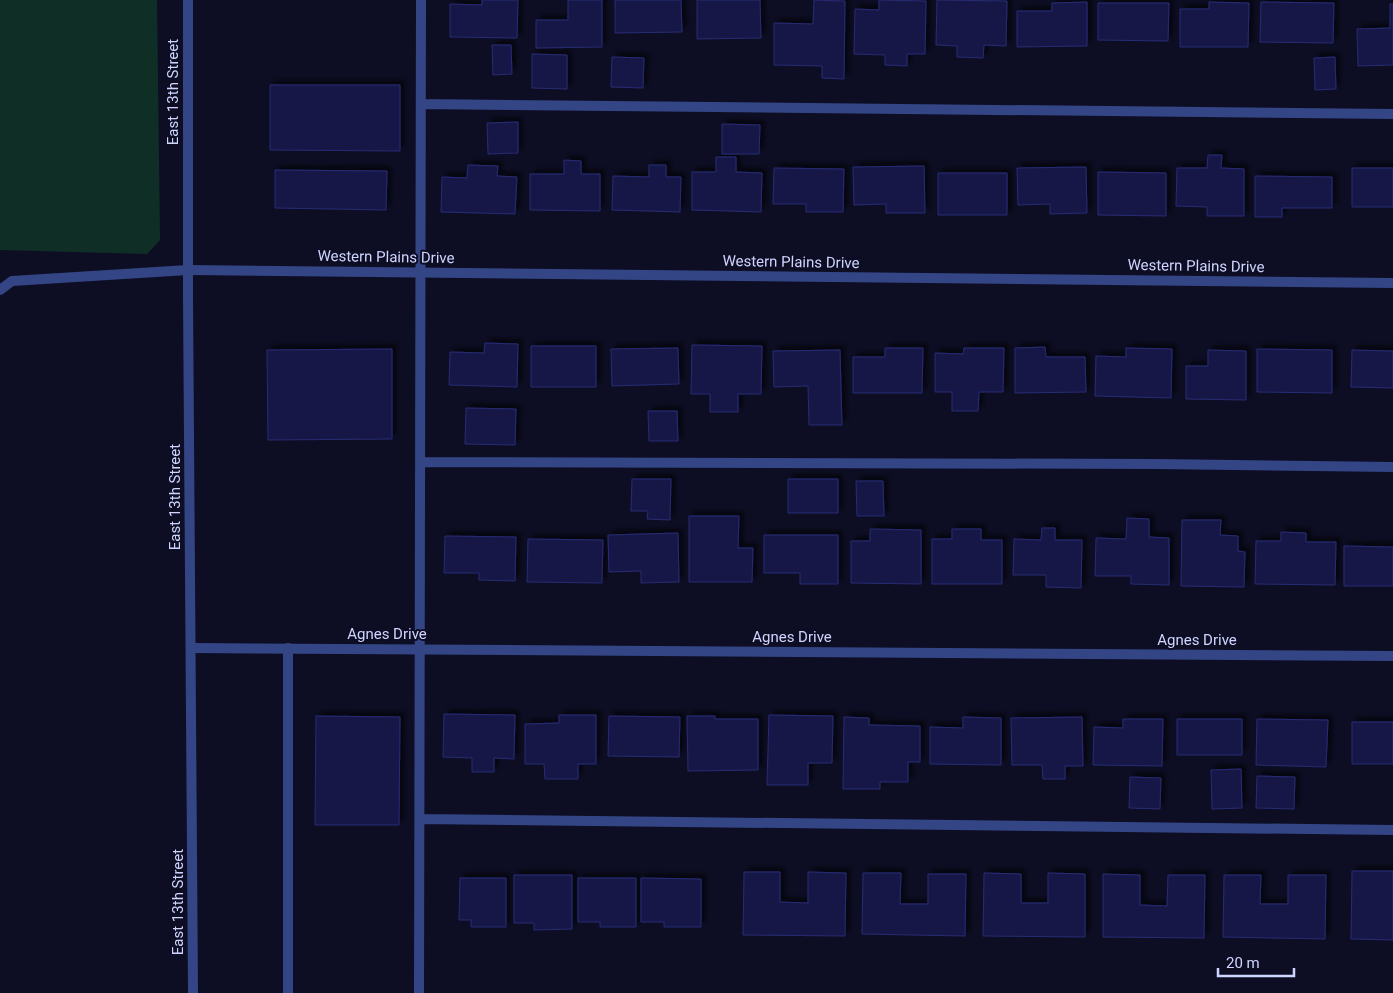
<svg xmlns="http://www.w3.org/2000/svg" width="1393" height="993" font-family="Roboto,sans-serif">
	<defs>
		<filter id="shadow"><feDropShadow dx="4.5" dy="-4.5" stdDeviation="2.5" flood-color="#0009"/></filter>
	</defs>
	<rect width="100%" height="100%" fill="#0d0e24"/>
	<path fill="#0f2f26" d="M0,0H157L160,240L147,254L0,250Z"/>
	<path fill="#171946" stroke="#282b74" filter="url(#shadow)" d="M482,0H518L517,38L450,37V4L482,5Z
		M568,0H602V47L536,48V20H568Z
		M615,0H681L682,32L615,33Z
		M697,0H760L761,38L697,39Z
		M814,0L845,1L844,79L822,78V66L774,65V23L813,24Z
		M879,0L926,1L925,54H907V66L885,65V55L854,54L855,9L879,10Z
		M937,0L1007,1L1006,46L984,45L983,58L957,57V46L936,45Z
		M1087,2V46L1017,47V11H1052V3Z
		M1209,2L1249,3L1248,47H1180V9H1209Z
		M1261,2L1334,3L1333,43L1260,42Z
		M1098,3H1169L1168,41L1098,40Z
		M1390,4H1393V65L1358,66L1357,29L1390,28Z
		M492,45H511L512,74L493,75Z
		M532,54L567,55V89L532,88Z
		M612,57L644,58L643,88L611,87Z
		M1335,57L1336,89L1315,90L1314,58Z
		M270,85H400V151L270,150Z
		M518,122V153L488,154L487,123Z
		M722,124L760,125L759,154H722Z
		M1208,155H1222L1221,168L1244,169V216H1207V207L1176,206L1177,168H1207Z
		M716,157H736V172L762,173L761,212L692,210V172H716Z
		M564,160L581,161V174H600V211L530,210V174H564Z
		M468,165L498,166L497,176L517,177L515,214L441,212L442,177L467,178Z
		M649,165H666V177H681L680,212L612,210L613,176L649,177Z
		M924,166L925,213H886V204L854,205L853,167Z
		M1086,167L1087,213L1050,214V204L1018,205L1017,168Z
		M774,168L844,169L843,212H806V204H773Z
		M1352,168H1393V207H1352Z
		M275,170L387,171L386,210L275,208Z
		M1098,172L1166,173V216L1098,215Z
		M938,173H1007V215H938Z
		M1255,176L1332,177V208H1282V217H1255Z
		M485,343L518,344L517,387L449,385L450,352L484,353Z
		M692,345L762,346L761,394H738V412H710V394H691Z
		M531,346H596V387H531Z
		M1045,347L1046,357H1085L1086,392L1015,393V348Z
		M678,348L679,384L612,386L611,349Z
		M885,348H923L922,393H853V357H885Z
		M964,348H1004L1003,392H979L978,411H952V392H935V353L963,354Z
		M1126,348L1172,349L1171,398L1095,396L1096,356L1126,357Z
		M392,349V439L268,440L267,350Z
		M1257,349L1332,350V393L1257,392Z
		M840,350L842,425H809L808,386L774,387L773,351Z
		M1208,350L1246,351V400L1186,399V366H1208Z
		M1352,350L1393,351V388L1351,387Z
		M466,408L516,409L515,445L465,444Z
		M648,411H677L678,441H649Z
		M632,479H671L670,520L647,519L648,511H631Z
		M788,479H838V513H788Z
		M856,481H883L884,516H857Z
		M689,516H739L738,548H753L752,582H689Z
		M1127,518L1149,519V537L1169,538V585L1131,584V576H1095L1096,538L1126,539Z
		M1182,520H1221L1220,535L1238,536V551L1245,552L1244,587L1181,586Z
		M1042,528H1055V540H1082L1081,588L1046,587V575H1013L1014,539L1041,540Z
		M870,529L921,530V584L851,583V541H870Z
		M952,529H981V540H1002V584H932V539H952Z
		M1281,532L1306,533V542H1336L1335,585L1255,584L1256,541H1281Z
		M678,533L679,582L641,583V571L609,572L608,535Z
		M764,535H838V584H800V573H764Z
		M445,536L516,537L515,581L479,580V573H444Z
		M528,539L603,540L602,583L527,582Z
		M1344,546L1393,547V586H1344Z
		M444,714L515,715L514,759L494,758V772H472V758L443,757Z
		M559,715H596V764H578V779H545L544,764H525V724L559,723Z
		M769,715L833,716L832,763H808V785H767Z
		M316,716L400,717L399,825H315Z
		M609,716L680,717L679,757L608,756Z
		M687,716H715V719H758V770L688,771Z
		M844,717L869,718V725L920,726V762H908V782H880V789H843Z
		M963,717L1001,718V765L930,764V727L963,728Z
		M1082,717L1083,766H1065V779H1043L1042,765H1012L1011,718Z
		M1123,719H1163L1162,766L1093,765L1094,727L1123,728Z
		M1177,719H1242V755H1177Z
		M1257,719L1328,720L1326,767L1256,765Z
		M1352,722H1393V764H1352Z
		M1241,769L1242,808L1212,809L1211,770Z
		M1257,776L1295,777L1294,809L1256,808Z
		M1130,777L1161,778L1160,809L1129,808Z
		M1352,871H1393V940L1351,939Z
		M744,872H780V902L808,903V872L846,873L845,936L743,935Z
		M863,873H901L900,904H928V874H966L965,936L862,934Z
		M984,873L1021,874V903H1048V873L1085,874V937L983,936Z
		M1103,874L1140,875V905L1167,906L1168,875H1205L1204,938L1103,937Z
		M514,875H572V929L534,930V923H514Z
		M1224,875H1261L1260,904H1288V875H1326L1325,939L1223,937Z
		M460,878H506V927H471V920H459Z
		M578,878H636V927H600V922H578Z
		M641,878L701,879V927H664V922H641Z"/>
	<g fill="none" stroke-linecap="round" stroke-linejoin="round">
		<path stroke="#344586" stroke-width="10" d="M421,104L1393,114
			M0,290L12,281L188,270
			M420,462L1156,464L1393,467
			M288,648V993
			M420,819L1393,830
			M419,993L421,0"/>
		<path stroke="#344586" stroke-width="10" d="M188,270L1393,283
			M191,648L1393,656"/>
		<path stroke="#344586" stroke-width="10" d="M188,0V297L193,993"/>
	</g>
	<g text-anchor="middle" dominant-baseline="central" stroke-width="4" stroke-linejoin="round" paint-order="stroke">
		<g font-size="15" fill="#d0d5ff" stroke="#0d0e24">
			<text transform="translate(173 92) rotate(-90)">East 13th Street</text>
			<text transform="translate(386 257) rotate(1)">Western Plains Drive</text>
			<text transform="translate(791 262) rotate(1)">Western Plains Drive</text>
			<text transform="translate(1196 266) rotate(1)">Western Plains Drive</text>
			<text transform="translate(175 497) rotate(-90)">East 13th Street</text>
			<text x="387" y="634">Agnes Drive</text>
			<text x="792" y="637">Agnes Drive</text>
			<text x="1197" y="640">Agnes Drive</text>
			<text transform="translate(178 902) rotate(-90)">East 13th Street</text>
		</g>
	</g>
	<path d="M1218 968v8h76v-8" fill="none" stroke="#d0d5ff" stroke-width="2.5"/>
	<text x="1226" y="968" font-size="15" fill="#d0d5ff" stroke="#0d0e24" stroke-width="4" paint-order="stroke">20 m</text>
</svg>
